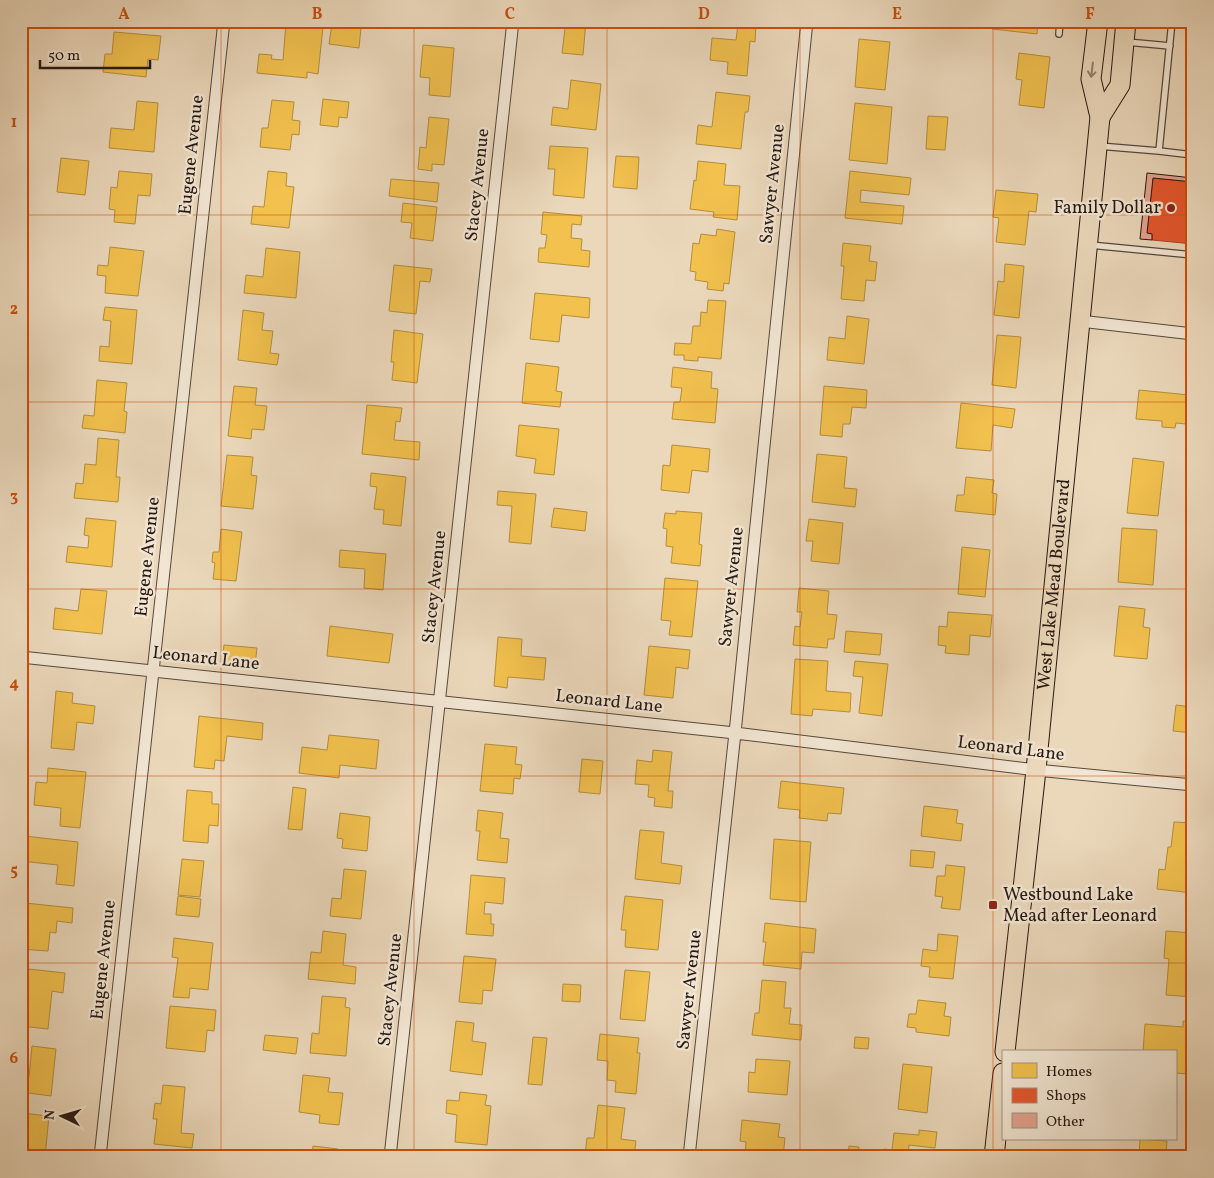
<svg xmlns="http://www.w3.org/2000/svg" width="1214" height="1178" font-family="Vollkorn,serif">
	<rect width="100%" height="100%" fill="#ebd8bb"/>
	<filter id="stains"><feTurbulence type="fractalNoise" baseFrequency=".004" numOctaves="4"/><feColorMatrix values="0 0 0 0 .2 0 0 0 0 .09 0 0 0 0 .02 0 0 0 .5 -.17"/></filter>
	<radialGradient id="worn" r=".72"><stop offset=".6" stop-color="#630" stop-opacity="0"/><stop offset="1" stop-color="#630" stop-opacity=".3"/></radialGradient>
	<path fill="#f2c14e" stroke="#b58e3c" d="M566,21H586L583,55L562,53Z
		M993,21H1038L1037,34L992,29Z
		M286,23L323,27L318,74L307,72V78L257,73L259,54L272,55L271,59L283,60Z
		M332,24L361,28L359,48L329,44Z
		M738,24L756,25L755,42L750,41L747,76L727,74L728,62L710,60L712,38L736,40Z
		M114,32L161,36L158,60L148,59L146,77L103,72L105,54H112Z
		M859,39L890,42L885,90L855,87Z
		M423,45L454,48L450,97L429,95L430,78L420,77Z
		M1019,53L1050,57L1044,108L1019,105L1022,80L1016,79Z
		M571,80L601,84L596,130L551,125L553,107L568,109Z
		M716,92L750,96L748,112H745L741,149L696,144L698,125L712,127Z
		M323,99L349,102L347,118L339,117L338,127L320,125Z
		M272,100L294,102L292,120L300,121L299,135L292,134L290,150L260,147L262,128H268Z
		M137,101L158,103L154,152L109,148L111,128L134,130Z
		M855,103L892,107L887,164L849,160Z
		M928,116L948,117L945,150L926,149Z
		M429,117L449,119L444,165L432,164V171L418,169L420,147L426,148Z
		M550,146L588,148L584,198L553,195L555,169H548Z
		M616,156L639,157L637,189L613,187Z
		M61,158L89,161L85,195L57,192Z
		M698,161L726,164L724,185L740,186L737,220L713,217L714,212L690,209L694,180L696,181Z
		M119,171L152,174L150,196L138,195L135,224L114,222L115,210L109,209L111,187L117,188Z
		M268,171L287,173L286,186L294,187L289,228L251,224L253,206L264,207Z
		M850,171L911,178L909,195L861,190L860,202L904,206L902,224L845,218Z
		M391,179L439,183L437,202L389,196Z
		M996,190L1038,194L1036,212L1029,211L1025,245L996,242L999,218L993,217Z
		M403,203L437,207L433,241L410,238L412,223L401,222Z
		M543,212L582,216L581,225L572,224L571,238L582,239L581,250L590,251L589,267L538,262L539,248H545L547,235L541,234Z
		M717,229L735,232L729,284L724,283L723,291L707,289L708,282L695,280L696,272L690,271L693,243L699,244L701,234L716,236Z
		M843,243L871,246L869,261L877,262L875,281L866,280L864,301L841,299L844,266H841Z
		M110,247L144,251L138,296L105,293L106,276L97,275L98,265L108,266Z
		M266,248L300,252L296,298L244,293L246,275L263,277Z
		M1005,264L1024,266L1019,318L994,315L998,281L1004,282Z
		M394,265L432,269L430,282L420,281L416,314L389,311Z
		M535,293L590,298L589,318L562,315L559,342L530,339Z
		M708,300L726,301L721,359L698,357V361L684,360V355H674L675,343L691,344L693,326H700L701,312L707,313Z
		M105,307L137,310L132,364L99,361L100,346L109,347L111,321L103,320Z
		M243,310L264,313L262,330L273,331L270,353L279,354L277,365L238,360Z
		M847,316L869,319L864,364L827,360L829,337L845,339Z
		M394,330L423,334L417,383L392,380L394,362H391Z
		M997,335L1021,337L1016,388L992,385Z
		M526,363L559,367L556,391L562,392L560,407L522,403Z
		M673,367L712,372L711,388L718,389L715,423L672,419L674,402H680L682,388L671,387Z
		M97,380L127,383L124,411L127,412L125,433L82,428L84,415L94,416Z
		M234,386L257,388L255,405L267,406L264,430L252,429L251,439L228,436Z
		M824,386L867,390L866,408L852,407L850,424H843L842,437L820,435Z
		M1139,390L1189,395L1186,424L1176,423L1175,428L1162,427V421L1136,419Z
		M961,403L1015,409L1012,428L993,425L991,451L956,448Z
		M367,405L402,408L400,422L396,421L394,440L420,442L419,460L362,454Z
		M519,425L559,429L554,475L534,473L536,459L516,456Z
		M98,438L119,440L116,477H120L118,502L74,498L76,483L83,484L85,464L96,465Z
		M672,445L710,449L708,472L692,470L689,493L661,490L663,465L670,466Z
		M817,454L847,457L844,488L857,489L855,507L812,502Z
		M227,455L253,457L251,475L257,476L253,509L221,506Z
		M1133,458L1164,462L1158,516L1127,513Z
		M371,473L406,477L401,526L383,524L384,510L374,509L377,487L370,486Z
		M966,477L994,480L992,493L997,494L995,515L955,511L957,495H964Z
		M498,491L536,494L531,544L509,542L512,506L497,505Z
		M554,508L587,512L585,531L551,527Z
		M676,511L702,513L699,544L702,545L700,566L671,563L673,547L666,546L667,529L663,528L665,513L676,514Z
		M86,518L116,521L112,567L66,562L68,546L88,548L89,536L84,535Z
		M809,519L843,523L839,564L811,561L813,541H806Z
		M1122,528L1157,530L1153,585L1118,582Z
		M221,529L242,532L236,581L213,579L215,563L212,562L213,552H219Z
		M962,547L990,550L985,597L958,594Z
		M340,550L386,554L383,590L364,588L365,569L339,567Z
		M665,578L698,581L692,637L669,635L671,621L661,620Z
		M799,588L829,591L827,614L837,615L834,639H828L827,648L793,645L795,626L800,627L802,612H797Z
		M81,589L107,591L102,634L53,629L55,608L78,611Z
		M1119,606L1145,609L1143,627L1150,628L1147,659L1114,656Z
		M948,612L992,615L990,637L970,635L969,655L945,653L946,646L938,645L939,626L947,627Z
		M330,626L393,634L389,663L327,656Z
		M846,631L882,634L880,655L844,652Z
		M498,637L522,639L521,656L546,658L544,680L508,677L507,688L494,686Z
		M224,645L257,648L255,665L222,662Z
		M649,646L690,650L688,669L676,667L673,698L644,695Z
		M795,659L828,661L826,691L851,693L850,712L813,709L812,716L791,714Z
		M855,661L888,664L882,716L859,713L863,677L853,676Z
		M56,691L73,693L72,703L95,706L93,724L77,722L74,750L51,748Z
		M1176,705L1193,707V733L1173,731Z
		M199,716L263,723L262,740L227,736L224,761L215,760L214,769L194,767Z
		M329,735L379,740L376,769L340,765L339,778L299,773L302,747L327,750Z
		M485,744L517,747L515,764L522,765L520,779L514,778L513,794L480,791Z
		M653,750L672,752L668,791H673L672,808L654,806L655,798L648,797L649,785L635,784L637,760L652,762Z
		M582,759L603,761L600,794L579,792Z
		M48,768L86,772L80,828L60,826L61,808L34,805L36,782L47,783Z
		M781,781L844,788L841,814L828,813L827,821L799,818L800,810L778,808Z
		M293,787L306,789L302,830L288,829Z
		M187,790L212,792V804H219L218,826L209,825L208,843L183,841Z
		M924,806L958,810L956,823L963,824L961,841L921,836Z
		M478,810L503,813L500,838L509,839L507,863L477,860L480,831H476Z
		M340,813L370,817L367,851L342,848L343,839L337,838Z
		M1174,822L1193,823V893L1157,889L1159,869L1165,870L1168,847H1171Z
		M640,830L664,832L661,863L682,866L680,884L635,879Z
		M24,836L78,842L74,886L56,884L58,865L21,861V845H23Z
		M774,839L811,842L806,902L770,899Z
		M911,850L935,852L933,868L910,866Z
		M182,859L204,861L200,897L178,895Z
		M946,865L965,867L960,910L941,908L943,897L935,896L937,876H945Z
		M344,869L366,871L361,919L330,916L332,898L341,899Z
		M471,875L505,878L503,904L485,902L484,914H491V924H494L493,936L466,934Z
		M178,896L201,899L199,917L176,915Z
		M625,896L663,900L658,950L625,947L626,930H621Z
		M25,903L73,908L72,923L57,921L56,933L50,932L48,951L21,949Z
		M765,923L816,929L814,953L802,952L801,969L763,965L766,942H763Z
		M323,931L346,934L343,965L356,967L355,984L308,979L311,952L321,953Z
		M1166,931L1193,933V997L1166,995L1169,959L1164,958Z
		M938,934L958,936L953,979L929,977L930,967L921,966L923,949L937,951Z
		M174,938L213,943L208,990L190,988L189,998L173,997L178,958L172,957Z
		M464,956L496,959L492,991L483,990L482,1004L459,1002Z
		M29,969L65,973L63,993L52,991L48,1029L21,1026L22,975L28,976Z
		M625,970L650,972L645,1021L620,1019Z
		M762,980L786,982L784,1008H791L789,1024L802,1025L801,1040L752,1035L755,1013H759Z
		M563,984L581,985L580,1002L562,1001Z
		M322,996L346,998L345,1007L350,1008L346,1056L310,1053L312,1033L319,1034Z
		M918,1000L946,1003L944,1016L951,1017L949,1036L916,1032V1028L907,1027L909,1014H916Z
		M170,1006L216,1010L214,1031L207,1030L205,1052L166,1048Z
		M456,1021L474,1023L472,1041L486,1043L482,1075L450,1071Z
		M1183,1021L1193,1022L1188,1074L1175,1073V1052H1143L1145,1024L1183,1027Z
		M600,1034L639,1038L637,1053H640L636,1094L615,1092L616,1081L607,1080L608,1061L597,1060Z
		M265,1035L298,1038L296,1054L263,1050Z
		M533,1037L547,1038L542,1085L528,1084Z
		M855,1037L869,1038L868,1049L854,1048Z
		M32,1046L56,1049L51,1096L21,1092V1076L29,1077Z
		M756,1059L790,1061L787,1095L748,1092L749,1072L755,1073Z
		M903,1064L932,1067L927,1113L898,1109Z
		M303,1075L330,1078L328,1092L343,1093L339,1125L319,1123L320,1115L299,1112Z
		M163,1085L185,1087L181,1133L194,1134L192,1148L154,1144L157,1119H153L155,1103L161,1104Z
		M460,1092L487,1095L485,1105L491,1106L487,1145L455,1142L457,1115L446,1113L447,1100L459,1101Z
		M598,1105L625,1108L621,1139L636,1141L634,1157L585,1155L587,1138H594Z
		M21,1113L49,1116L45,1157H21Z
		M742,1120L780,1124L778,1137L785,1138L783,1157H745L746,1142L740,1141Z
		M919,1130L937,1132L935,1148L909,1145L908,1157H883L884,1149L892,1150L894,1133L919,1135Z
		M1140,1139L1167,1141L1166,1156L1178,1157H1139Z
		M313,1146L338,1149L337,1157H312Z
		M849,1146L859,1147L858,1157H848Z"/>
	<path fill="#e4572e" stroke="#ab4426" d="M1153,178L1193,182V244L1152,240V234L1147,233Z"/>
	<path fill="#e4a38f" stroke="#261812" d="M1147,173L1193,178V182L1153,178L1147,233L1152,234V240L1140,239Z"/>
	<g fill="none" stroke-linecap="round" stroke-linejoin="round">
		<defs>
			<path id="service" d="M1059,34L1060,21
				M1127,42L1170,46
				M1099,146L1159,151L1172,21
				M1159,151L1193,155
				M1090,245L1193,255"/>
			<path id="minor" d="M1080,321L1193,334
				M21,657L735,733L1036,770L1193,785
				M100,1157L224,21
				M390,1157L513,21
				M689,1157L735,733L807,21"/>
			<g id="primary">
				<path d="M1100,117L1120,85L1126,21"/>
				<path id="s1" d="M1005,1052L1036,770L1100,117L1091,79L1098,21"/>
				<path d="M994,1157L1003,1073"/>
			</g>
		</defs>
		<use href="#service" stroke="#57483c" stroke-width="8"/>
		<use href="#minor" stroke="#57483c" stroke-width="13"/>
		<use href="#primary" stroke="#261812" stroke-width="21"/>
		<use href="#service" stroke="#f2e6d3" stroke-width="5.5"/>
		<use href="#minor" stroke="#f2e6d3" stroke-width="11"/>
		<use href="#primary" stroke="#ebd8bb" stroke-width="19"/>
	</g>
	<defs><path id="oneway-shaft" d="M-6 0H5M1.5-3L5.5 0L1.5 3" fill="none" stroke-width="1.6" stroke-linecap="round" stroke-linejoin="round" transform="scale(1.25)"/></defs>
	<use stroke="#92826f" href="#oneway-shaft" transform="translate(1092 70) rotate(97)"/>
	<path fill="none" stroke="#cb4f0d" stroke-width="1" stroke-opacity="0.55" d="M221,21V1157M414,21V1157M607,21V1157M800,21V1157M993,21V1157M21,215H1193M21,402H1193M21,589H1193M21,776H1193M21,963H1193"/>
	<g fill="#8f2418" stroke="#f2e6d3" stroke-width="2">
		<circle cx="1171" cy="208" r="5"/>
		<rect x="988" y="900" width="10" height="10" rx="2.5"/>
	</g>
	<g text-anchor="middle" dominant-baseline="central" stroke-width="5" stroke-linejoin="round" paint-order="stroke">
		<g font-size="18" fill="#261812" stroke="#f2e6d3">
			<text transform="translate(192 155) rotate(-84)">Eugene Avenue</text>
			<text transform="translate(773 184) rotate(-84)">Sawyer Avenue</text>
			<text transform="translate(478 185) rotate(-84)">Stacey Avenue</text>
			<text transform="translate(148 557) rotate(-84)">Eugene Avenue</text>
			<text stroke="none"><textPath href="#s1" startOffset="470">West Lake Mead Boulevard</textPath></text>
			<text transform="translate(435 587) rotate(-84)">Stacey Avenue</text>
			<text transform="translate(732 587) rotate(-84)">Sawyer Avenue</text>
			<text transform="translate(206 659) rotate(6)">Leonard Lane</text>
			<text transform="translate(609 702) rotate(6)">Leonard Lane</text>
			<text transform="translate(1011 749) rotate(7)">Leonard Lane</text>
			<text transform="translate(104 960) rotate(-84)">Eugene Avenue</text>
			<text transform="translate(391 990) rotate(-84)">Stacey Avenue</text>
			<text transform="translate(690 990) rotate(-84)">Sawyer Avenue</text>
		</g>
		<g font-size="18" fill="#261812" stroke="#f2e6d3" text-anchor="end">
			<text x="1161" y="208">Family Dollar</text>
			<text x="1003" y="895" text-anchor="start">Westbound Lake<tspan x="1003" dy="21">Mead after Leonard</tspan></text>
		</g>
	</g>
	<rect width="1214" height="1178" fill="none" stroke="#ebd8bb" stroke-width="55"/>
	<rect x="1002" y="1050" width="175" height="90" fill="#f2e6d3" stroke="#a09486"/>
	<rect x="1012" y="1063" width="25" height="15" fill="#f2c14e" stroke="#a09486"/>
	<text x="1046" y="1076" font-size="15" fill="#261812">Homes</text>
	<rect x="1012" y="1088" width="25" height="15" fill="#e4572e" stroke="#a09486"/>
	<text x="1046" y="1100" font-size="15" fill="#261812">Shops</text>
	<rect x="1012" y="1113" width="25" height="15" fill="#e4a38f" stroke="#a09486"/>
	<text x="1046" y="1126" font-size="15" fill="#261812">Other</text>
	<g transform="translate(62 1116) rotate(275)" stroke="#f2e6d3" stroke-width="4" paint-order="stroke">
	<path d="M0-4L9 19L0 12L-9 19Z" fill="#261812"/>
	<text y="-8" font-size="14" font-weight="bold" text-anchor="middle" fill="#261812">N</text>
	</g>
	<path d="M40 60v8h110v-8" fill="none" stroke="#261812" stroke-width="2.5"/>
	<text x="48" y="60" font-size="15" fill="#261812" stroke="#f2e6d3" stroke-width="4" paint-order="stroke">50 m</text>
	<rect x="28" y="28" width="1158" height="1122" fill="none" stroke="#cb4f0d" stroke-width="2"/>
	<g font-size="16" text-anchor="middle" font-weight="bold" fill="#cb4f0d">
		<text x="124" y="19">A</text>
		<text x="317" y="19">B</text>
		<text x="510" y="19">C</text>
		<text x="704" y="19">D</text>
		<text x="897" y="19">E</text>
		<text x="1090" y="19">F</text>
		<text x="14" y="127">1</text>
		<text x="14" y="314">2</text>
		<text x="14" y="501">3</text>
		<text x="14" y="688">4</text>
		<text x="14" y="875">5</text>
		<text x="14" y="1063">6</text>
	</g>
	<rect width="100%" height="100%" filter="url(#stains)"/>
	<rect width="100%" height="100%" fill="url(#worn)"/>
</svg>
